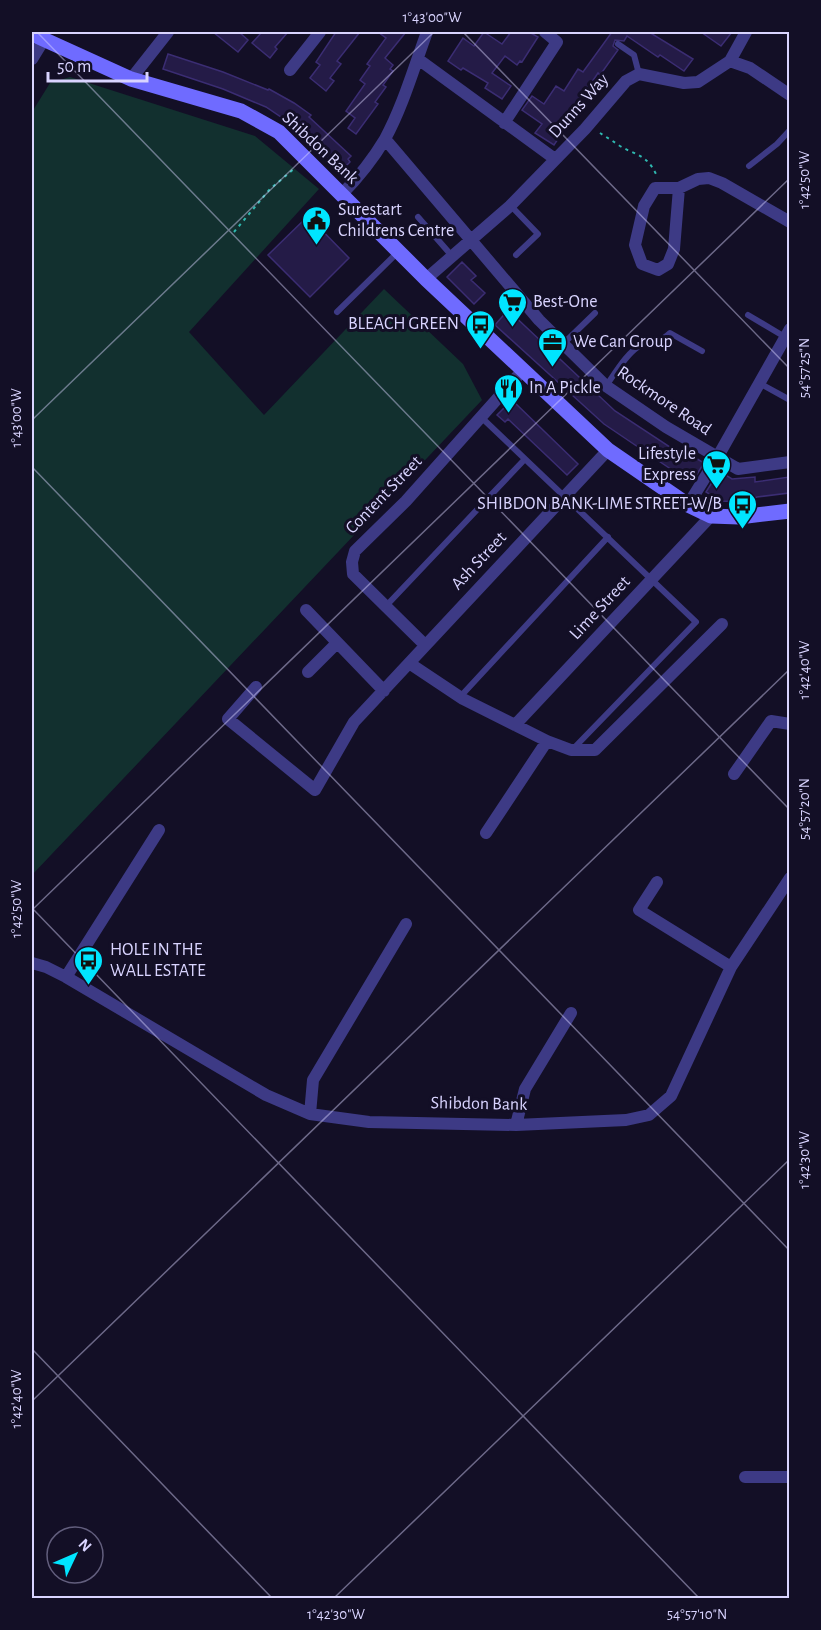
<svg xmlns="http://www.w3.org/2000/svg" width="821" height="1630" font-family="'Alegreya Sans',sans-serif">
	<rect width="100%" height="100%" fill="#130f26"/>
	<path fill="#12302f" d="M70,77L255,136L319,189L189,332L264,415L384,289L463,364L482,400L32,875V112L50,83Z"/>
	<path fill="#241b47" stroke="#3b2d73" stroke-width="1.5" d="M213,32H239L248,40L238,52Z
		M262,32H288L275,47L277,49L270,58L252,43Z
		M336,32H360L337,61L341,64L330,78L334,81L326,91L310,78L320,65L316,62Z
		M378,32H406L385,58L393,65L390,69L393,71L383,85L386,87L375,102L378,104L356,134L348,128L355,118L346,111L365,84L360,80L370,66L367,64L386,38Z
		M484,32L502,44L511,32H529L538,37L522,62L520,61L517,65L505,56L492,73L511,86L502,99L485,88L488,83L463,68L461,70L448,61L463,38L474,46Z
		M612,32H649L693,59L684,71L660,55L658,57L627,36L624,41L615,40L613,46L618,50L600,75L598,73L579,101L561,128L564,130L554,145L535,133L542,124L522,110L532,96L544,104L556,86L564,91L578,69L583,72Z
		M701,32H732L721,46Z
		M168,54L223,72L268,90L269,89L294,103L311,115L309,117L351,156L348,159L350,162L343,169L341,167L339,169L300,130L266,107L223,89L163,69Z
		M308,216L349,258L310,297L268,255Z
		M462,262L476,276L471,280L485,293L474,304L447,277Z
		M508,310L615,411L691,461L694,457L704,463L694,479L687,480L604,424L495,325Z
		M512,400L578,464L567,475L508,419L505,422L497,415Z
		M719,471L732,479L755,477V482L789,477V493L757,497L744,502L721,501L706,492Z"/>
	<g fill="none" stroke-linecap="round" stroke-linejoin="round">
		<path stroke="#2fb8b0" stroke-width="2" stroke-dasharray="3 4.5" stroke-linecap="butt" d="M600,133C606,137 613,141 620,146C637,156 646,154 656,174
			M234,232L270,189L295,168"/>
		<path stroke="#3d3a85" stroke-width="6" d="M618,44L634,55L639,74
			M749,166L777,144L790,130
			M511,206L538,234L516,255
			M418,217L452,256
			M337,312L398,252
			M748,315L785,337
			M563,344L595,313
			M759,383L790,400
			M606,386C614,375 628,351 640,346C655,340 657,345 670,333L702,351
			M481,417L696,622L573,749
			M386,606L525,459
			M460,697L608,537"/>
		<path stroke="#3d3a85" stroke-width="12" d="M32,59L43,41
			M418,59L555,159
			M730,61L746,32
			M290,70L320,32
			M131,79L168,32
			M504,123L557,42L545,32
			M385,139L539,320L606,386L666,427L738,469L790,462
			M679,188L674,249L668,264L658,270L642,264L635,245L644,206L655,188H679L698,179L709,178L722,183L790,222
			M342,194C358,178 373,159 385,139C403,106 414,67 427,32
			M426,279L510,206L585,129L626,81L639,74L684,83L698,82L730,61L750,68L790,95
			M688,505L717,458L790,329
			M306,610L384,691
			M425,645L353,574L352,562L355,551L406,501L523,370
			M409,663L463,699L547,741L571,750H595L722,624
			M308,672L337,643
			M256,687L228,719L315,790L354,722L608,450
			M515,725L711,516
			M734,774L771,721L790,724
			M486,833L547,741
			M657,882L639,910L731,967
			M32,963L46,967L66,977L266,1095L310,1114L369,1122L516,1125L626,1120L649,1115L671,1096L731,967L790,878
			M66,977L159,830
			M310,1114L313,1080L406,924
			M516,1125L525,1089L571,1013
			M745,1477H790"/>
		<path stroke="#6f6bff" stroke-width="15" d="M32,34L131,79L241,111L279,132L426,279L608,450L688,505L711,516L739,517L790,511"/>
	</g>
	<path fill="none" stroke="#d9d4ff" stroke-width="1.5" stroke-opacity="0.45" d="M37,32L790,810M463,32L790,369M32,420L434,32M32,467L790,1251M32,908L699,1598M32,910L790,178M32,1349L272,1598M32,1401L790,669M334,1598L790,1159"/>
	<defs>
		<symbol id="civic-pin" viewBox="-11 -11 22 30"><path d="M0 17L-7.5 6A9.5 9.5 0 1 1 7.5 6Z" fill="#00e5ff" stroke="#130f26"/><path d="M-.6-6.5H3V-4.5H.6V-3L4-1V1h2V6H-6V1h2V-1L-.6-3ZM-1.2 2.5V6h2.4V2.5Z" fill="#111"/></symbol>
		<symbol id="supermarket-pin" viewBox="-11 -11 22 30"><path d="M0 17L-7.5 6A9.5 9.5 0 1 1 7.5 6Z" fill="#00e5ff" stroke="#130f26"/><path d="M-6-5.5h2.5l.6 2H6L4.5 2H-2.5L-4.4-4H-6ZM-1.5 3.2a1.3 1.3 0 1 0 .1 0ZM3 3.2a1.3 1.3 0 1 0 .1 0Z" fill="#111"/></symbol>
		<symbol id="bus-pin" viewBox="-11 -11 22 30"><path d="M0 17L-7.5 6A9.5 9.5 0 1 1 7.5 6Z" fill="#00e5ff" stroke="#130f26"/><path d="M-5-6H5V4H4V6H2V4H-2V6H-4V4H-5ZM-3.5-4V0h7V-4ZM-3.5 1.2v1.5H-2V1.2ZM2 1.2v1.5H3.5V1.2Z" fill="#111"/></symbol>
		<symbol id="office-pin" viewBox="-11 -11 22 30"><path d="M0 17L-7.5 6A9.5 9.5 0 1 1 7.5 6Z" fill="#00e5ff" stroke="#130f26"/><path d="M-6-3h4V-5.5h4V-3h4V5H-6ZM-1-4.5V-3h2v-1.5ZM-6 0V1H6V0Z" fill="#111"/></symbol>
		<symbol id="restaurant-pin" viewBox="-11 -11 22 30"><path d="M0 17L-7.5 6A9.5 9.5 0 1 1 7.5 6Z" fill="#00e5ff" stroke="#130f26"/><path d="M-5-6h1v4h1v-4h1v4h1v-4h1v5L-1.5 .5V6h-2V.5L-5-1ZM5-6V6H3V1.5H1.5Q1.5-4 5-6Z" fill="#111"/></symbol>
	</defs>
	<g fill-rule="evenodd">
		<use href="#civic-pin" x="300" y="204" width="33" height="45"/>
		<use href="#supermarket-pin" x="496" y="286" width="33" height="45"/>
		<use href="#bus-pin" x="464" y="308" width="33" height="45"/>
		<use href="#office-pin" x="536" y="326" width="33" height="45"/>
		<use href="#restaurant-pin" x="492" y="372" width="33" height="45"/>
		<use href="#supermarket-pin" x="700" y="448" width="33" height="45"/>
		<use href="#bus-pin" x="726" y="488" width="33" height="45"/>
		<use href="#bus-pin" x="72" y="944" width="33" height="45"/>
	</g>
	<g text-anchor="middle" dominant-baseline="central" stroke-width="6" stroke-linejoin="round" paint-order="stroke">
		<g font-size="18" fill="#d9d4ff" stroke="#130f26">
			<text transform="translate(579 106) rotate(-48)">Dunns Way</text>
			<text transform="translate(320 148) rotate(43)">Shibdon Bank</text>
			<text transform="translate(664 401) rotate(34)">Rockmore Road</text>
			<text transform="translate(384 495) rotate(-46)">Content Street</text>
			<text transform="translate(479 561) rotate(-47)">Ash Street</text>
			<text transform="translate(600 608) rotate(-47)">Lime Street</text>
			<text transform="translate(479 1104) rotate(1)">Shibdon Bank</text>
		</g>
		<g font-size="18" fill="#d9d4ff" stroke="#130f26" text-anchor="start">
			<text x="338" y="210">Surestart<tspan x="338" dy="21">Childrens Centre</tspan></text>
			<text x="533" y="302">Best-One</text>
			<text x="459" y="324" text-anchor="end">BLEACH GREEN</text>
			<text x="573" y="342">We Can Group</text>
			<text x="529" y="388">In A Pickle</text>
			<text x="696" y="454" text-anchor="end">Lifestyle<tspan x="696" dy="21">Express</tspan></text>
			<text x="722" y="504" text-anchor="end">SHIBDON BANK-LIME STREET-W/B</text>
			<text x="110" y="950">HOLE IN THE<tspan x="110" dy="21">WALL ESTATE</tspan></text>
		</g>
	</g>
	<rect width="821" height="1630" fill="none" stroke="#130f26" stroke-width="66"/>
	<g transform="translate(75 1555) rotate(46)"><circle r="28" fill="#130f26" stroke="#625e7d" stroke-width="1.5"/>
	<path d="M0-4.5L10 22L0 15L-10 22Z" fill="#00e5ff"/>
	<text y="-9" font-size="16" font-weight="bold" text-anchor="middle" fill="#d9d4ff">N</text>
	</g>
	<path d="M48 72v9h99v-9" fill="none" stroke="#d9d4ff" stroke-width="3"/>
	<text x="57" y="72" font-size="18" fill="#d9d4ff" stroke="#130f26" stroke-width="4.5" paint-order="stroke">50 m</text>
	<rect x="33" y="33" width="755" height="1564" fill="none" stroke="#d9d4ff" stroke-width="2"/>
	<g font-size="15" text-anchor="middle" fill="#d9d4ff">
		<text x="432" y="22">1°43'00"W</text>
		<text transform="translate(804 180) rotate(-90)" y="5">1°42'50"W</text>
		<text transform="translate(804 368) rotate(-90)" y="5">54°57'25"N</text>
		<text transform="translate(16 418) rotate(-90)" y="5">1°43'00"W</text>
		<text transform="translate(804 670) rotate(-90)" y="5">1°42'40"W</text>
		<text transform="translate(804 809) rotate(-90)" y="5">54°57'20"N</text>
		<text transform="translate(16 909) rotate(-90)" y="5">1°42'50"W</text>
		<text transform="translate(804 1160) rotate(-90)" y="5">1°42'30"W</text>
		<text transform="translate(16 1399) rotate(-90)" y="5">1°42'40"W</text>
		<text x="336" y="1619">1°42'30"W</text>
		<text x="697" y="1619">54°57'10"N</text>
	</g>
</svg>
